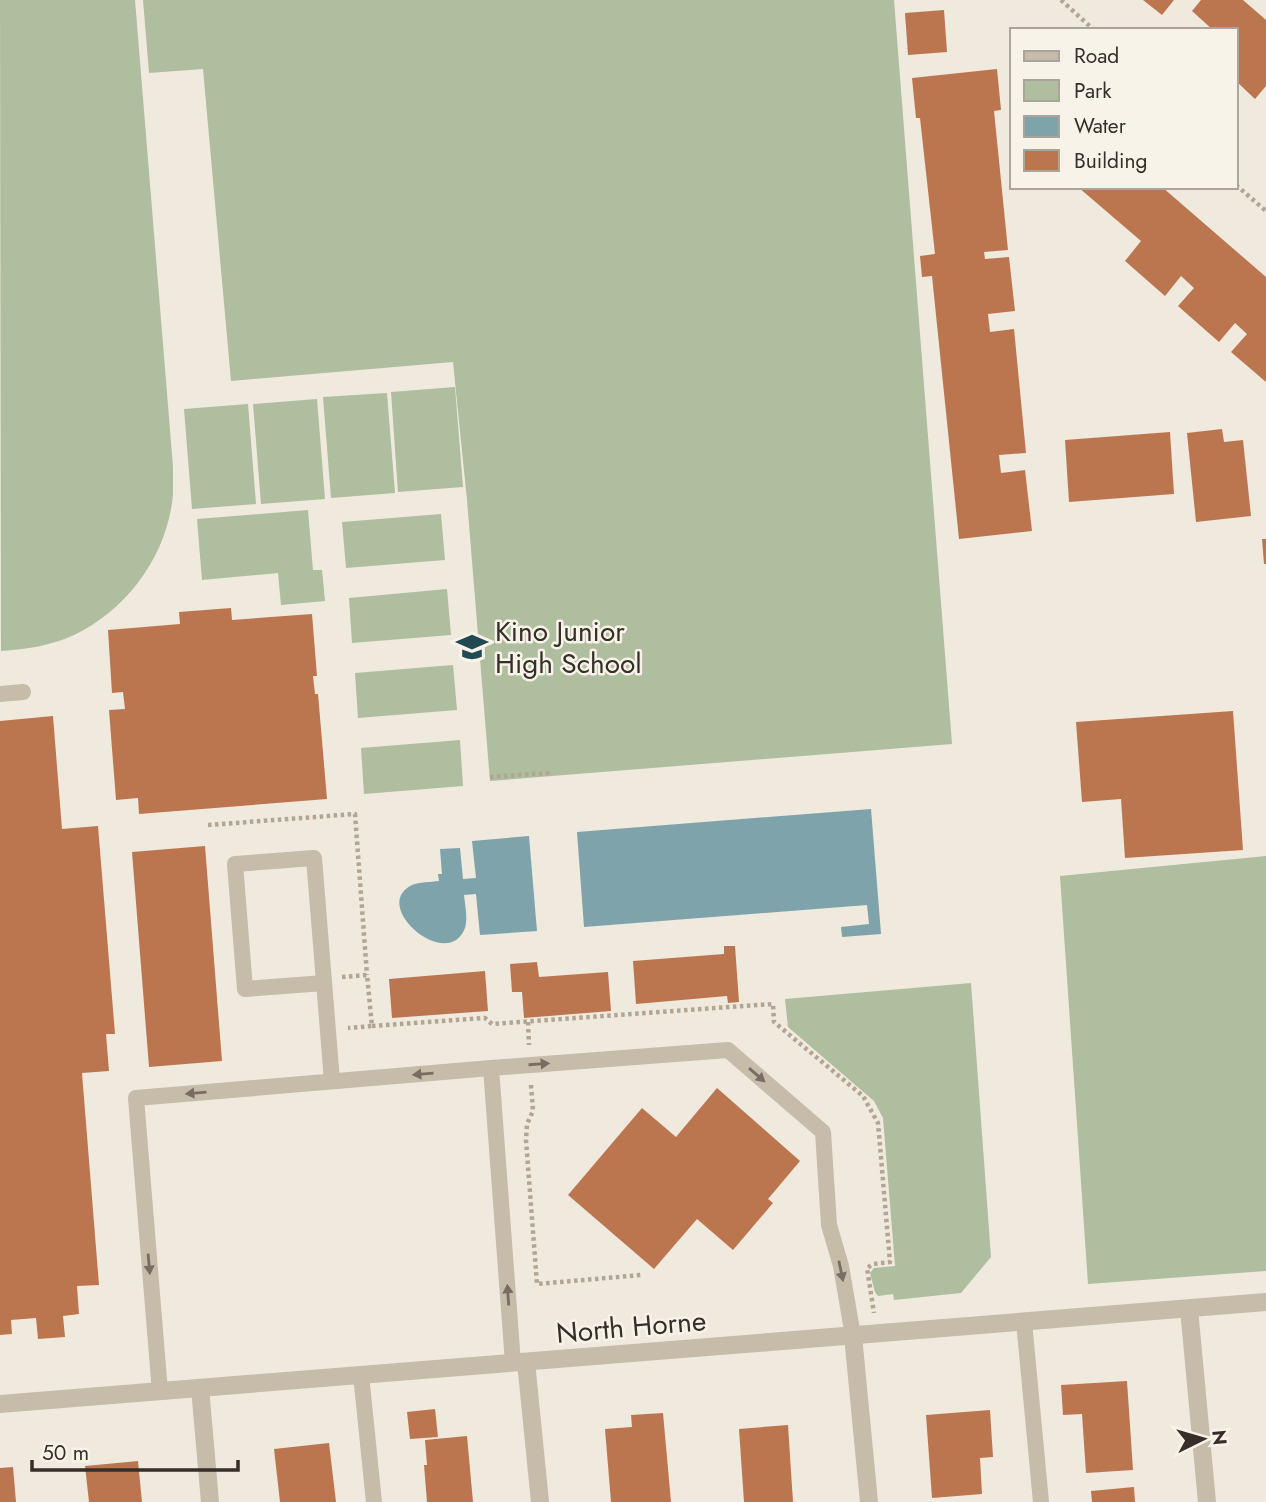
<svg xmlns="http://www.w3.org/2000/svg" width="1266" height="1502" font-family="Jost,sans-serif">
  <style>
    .green { fill: #afbe9e }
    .water { fill: #7ea3ab }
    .building { fill: #bc764f }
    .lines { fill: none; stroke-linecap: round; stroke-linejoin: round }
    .path { stroke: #b3a594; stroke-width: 4.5; stroke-dasharray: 3.5 3.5; stroke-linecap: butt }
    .service { stroke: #c7bba9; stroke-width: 16 }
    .minor { stroke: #c7bba9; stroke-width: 18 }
    .tertiary { stroke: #c7bba9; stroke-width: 18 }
    .oneway { fill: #776d63 }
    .labels { text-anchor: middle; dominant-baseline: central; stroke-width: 5; stroke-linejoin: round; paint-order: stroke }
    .poi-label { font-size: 28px; fill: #352e29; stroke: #f8f3e9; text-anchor: start }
    .street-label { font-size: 28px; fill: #352e29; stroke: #f8f3e9 }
  </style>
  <rect width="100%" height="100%" fill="#f0e9dd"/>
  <g class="green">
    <path d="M0 0H135L173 467C173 476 173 485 173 494 168 554 128 609 74 635 51 646 26 649 1 651Z"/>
    <path d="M143 0H894L952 744 490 781 467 500 453 362 231 381 203 69 149 73Z"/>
    <path d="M455 387 463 487 398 492 391 392Z"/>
    <path d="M387 393 395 493 331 498 323 397Z"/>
    <path d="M317 399 325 499 261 504 253 404Z"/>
    <path d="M248 404 256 504 192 509 184 409Z"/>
    <path d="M308 510 313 570H322L325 601 281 605 278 573 202 580 197 519Z"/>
    <path d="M441 514 445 560 346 568 342 522Z"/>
    <path d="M447 589 451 635 352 643 349 598Z"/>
    <path d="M453 665 457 710 358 718 355 673Z"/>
    <path d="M460 740 463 786 364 794 361 748Z"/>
    <path d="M1266 856V1271L1088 1284 1060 876Z"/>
    <path d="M971 983 991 1257 961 1293 894 1300 893 1294 878 1296 875 1292 870 1273 874 1268 895 1266 883 1118 874 1101 788 1027 785 999Z"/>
  </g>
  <g class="water">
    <path d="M871 809 881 934 842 937 841 927 869 924 867 905 584 927 577 832Z"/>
    <path d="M529 836 537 931 480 935 476 894 464 895C465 905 468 918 465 928 448 973 369 906 412 885 420 882 430 882 439 881L438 874H442L440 849 460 848 463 879 476 878 472 841Z"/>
  </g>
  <g class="building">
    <path d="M1143 0H1174L1162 15Z"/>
    <path d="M1201 0H1243L1266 20V86L1255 99 1236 81V30H1213L1192 11Z"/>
    <path d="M944 10 947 52 908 55 905 13Z"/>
    <path d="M997 69 1001 110 994 111 1008 250 984 252 985 259 1009 257 1015 311 988 314 990 332 1014 329 1026 453 999 455 1001 473 1025 470 1032 531 959 539 932 276 922 277 920 256 935 254 920 118H916L912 78Z"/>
    <path d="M1078 187H1162L1266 277V382L1231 352 1247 334 1235 323 1219 342 1178 306 1194 288 1181 276 1165 296 1125 261 1141 241Z"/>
    <path d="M1222 429 1224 442 1243 440 1251 516 1196 522 1187 433Z"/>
    <path d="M1170 432 1174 494 1069 502 1065 440Z"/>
    <path d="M1262 539H1266V564H1264Z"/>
    <path d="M231 608 232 620 312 614 317 676H313L315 694H318L327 799 139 814 138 798 116 800 109 710 125 709 123 692 112 693 108 630 180 624 179 612Z"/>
    <path d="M1233 711 1243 850 1125 858 1121 799 1082 802 1076 722Z"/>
    <path d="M53 716 62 829 98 826 115 1034H106L109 1071 82 1073 99 1285 77 1286 79 1314 63 1316 65 1337 38 1339 36 1318 11 1320 12 1334 0 1335V721Z"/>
    <path d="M205 846 222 1061 149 1067 132 852Z"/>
    <path d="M724 946H735L739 1002 728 1003 727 996 636 1004 633 961 724 954Z"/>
    <path d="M537 962 539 977 608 972 611 1011 524 1018 522 992H512L510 964Z"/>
    <path d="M485 971 488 1011 392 1018 389 979Z"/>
    <path d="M717 1088 800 1161 768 1199 773 1203 733 1250 697 1219 654 1269 568 1195 642 1108 676 1137Z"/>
    <path d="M1127 1381 1133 1470 1086 1473 1082 1414 1063 1415 1061 1385Z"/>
    <path d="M435 1409 438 1437 410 1439 407 1412Z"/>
    <path d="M990 1410 993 1457 980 1458 982 1494 932 1498 926 1415Z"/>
    <path d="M663 1413 671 1502H611L605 1429 632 1427 631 1415Z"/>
    <path d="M788 1425 793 1502H744L739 1429Z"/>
    <path d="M467 1436 473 1502H427L424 1465H427L425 1440Z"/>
    <path d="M329 1443 336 1502H280L274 1449Z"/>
    <path d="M138 1461 142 1502H89L85 1466Z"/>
    <path d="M13 1467 16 1502H0V1468Z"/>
    <path d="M1134 1487 1135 1502H1092L1091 1491Z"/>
  </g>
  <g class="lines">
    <g class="path">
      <path d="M1061 0 1094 30"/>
      <path d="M1236 185 1266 211"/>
      <path d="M490 777 548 773V777"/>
      <path d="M208 825 355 814 367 975"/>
      <path d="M342 977 367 975 372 1026 348 1028"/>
      <path d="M528 1022 529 1045"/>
      <path d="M372 1026 485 1018 492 1024 773 1004 774 1022 863 1096 878 1123 890 1262 873 1264 867 1268 874 1313"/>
      <path d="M531 1085 533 1111 527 1124 526 1140 537 1284 641 1275"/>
    </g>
    <g class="service">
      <path d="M0 694 23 692"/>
      <path d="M324 983 245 989 235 864 314 858 332 1081"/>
      <path d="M1024 1322 1041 1502"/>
      <path d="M513 1363 491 1068 728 1050 823 1132 829 1225 841 1266 853 1336"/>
      <path d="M361 1375 374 1502"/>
      <path d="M160 1392 136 1098 491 1068"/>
    </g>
    <g class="minor">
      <path d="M1189 1309 1207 1502"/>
      <path d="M853 1336 869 1502"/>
      <path d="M526 1362 540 1502"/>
      <path d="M200 1388 210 1502"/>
    </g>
    <path class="tertiary" d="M0 1404 1266 1302"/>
  </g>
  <defs><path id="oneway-solid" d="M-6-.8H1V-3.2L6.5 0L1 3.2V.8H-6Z" transform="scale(1.75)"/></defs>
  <g class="oneway">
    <use href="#oneway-solid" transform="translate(539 1064) rotate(-4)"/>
    <use href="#oneway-solid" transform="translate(423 1074) rotate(175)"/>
    <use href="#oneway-solid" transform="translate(757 1075) rotate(41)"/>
    <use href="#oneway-solid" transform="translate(196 1093) rotate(175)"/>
    <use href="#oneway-solid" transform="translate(149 1264) rotate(85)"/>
    <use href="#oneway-solid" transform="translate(841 1271) rotate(78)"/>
    <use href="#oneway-solid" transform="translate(508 1295) rotate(-94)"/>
  </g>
  <defs>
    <symbol id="school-bare" viewBox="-9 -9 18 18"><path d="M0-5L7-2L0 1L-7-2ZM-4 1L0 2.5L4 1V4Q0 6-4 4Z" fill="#224a53" stroke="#f8f3e9" stroke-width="2.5" paint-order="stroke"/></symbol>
  </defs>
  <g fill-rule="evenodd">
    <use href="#school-bare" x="450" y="625" width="44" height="44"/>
  </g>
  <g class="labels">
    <g class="poi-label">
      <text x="495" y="631">Kino Junior<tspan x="495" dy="32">High School</tspan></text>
    </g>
    <g class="street-label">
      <text transform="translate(631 1327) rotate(-5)">North Horne</text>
    </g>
  </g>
  <rect x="1010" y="28" width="228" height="161" fill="#f8f3e9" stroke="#aaa49c" stroke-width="2"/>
  <rect x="1024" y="51" width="35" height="10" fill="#c7bba9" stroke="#aaa49c" stroke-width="2"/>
  <text x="1074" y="63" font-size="21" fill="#352e29">Road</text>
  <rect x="1024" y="80" width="35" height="21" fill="#afbe9e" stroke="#aaa49c" stroke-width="2"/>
  <text x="1074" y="98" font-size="21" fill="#352e29">Park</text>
  <rect x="1024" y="116" width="35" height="21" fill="#7ea3ab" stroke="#aaa49c" stroke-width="2"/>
  <text x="1074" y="133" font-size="21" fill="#352e29">Water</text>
  <rect x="1024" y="150" width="35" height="21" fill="#bc764f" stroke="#aaa49c" stroke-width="2"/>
  <text x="1074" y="168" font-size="21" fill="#352e29">Building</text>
  <g transform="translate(1203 1439) rotate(85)" stroke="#f8f3e9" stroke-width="5" paint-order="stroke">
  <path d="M0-5L12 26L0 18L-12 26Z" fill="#352e29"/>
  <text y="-10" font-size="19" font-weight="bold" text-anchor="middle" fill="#352e29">N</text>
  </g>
  <path d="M32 1460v10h206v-10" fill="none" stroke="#352e29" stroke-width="3.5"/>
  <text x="42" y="1460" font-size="21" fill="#352e29" stroke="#f8f3e9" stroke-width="5" paint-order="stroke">50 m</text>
</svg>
